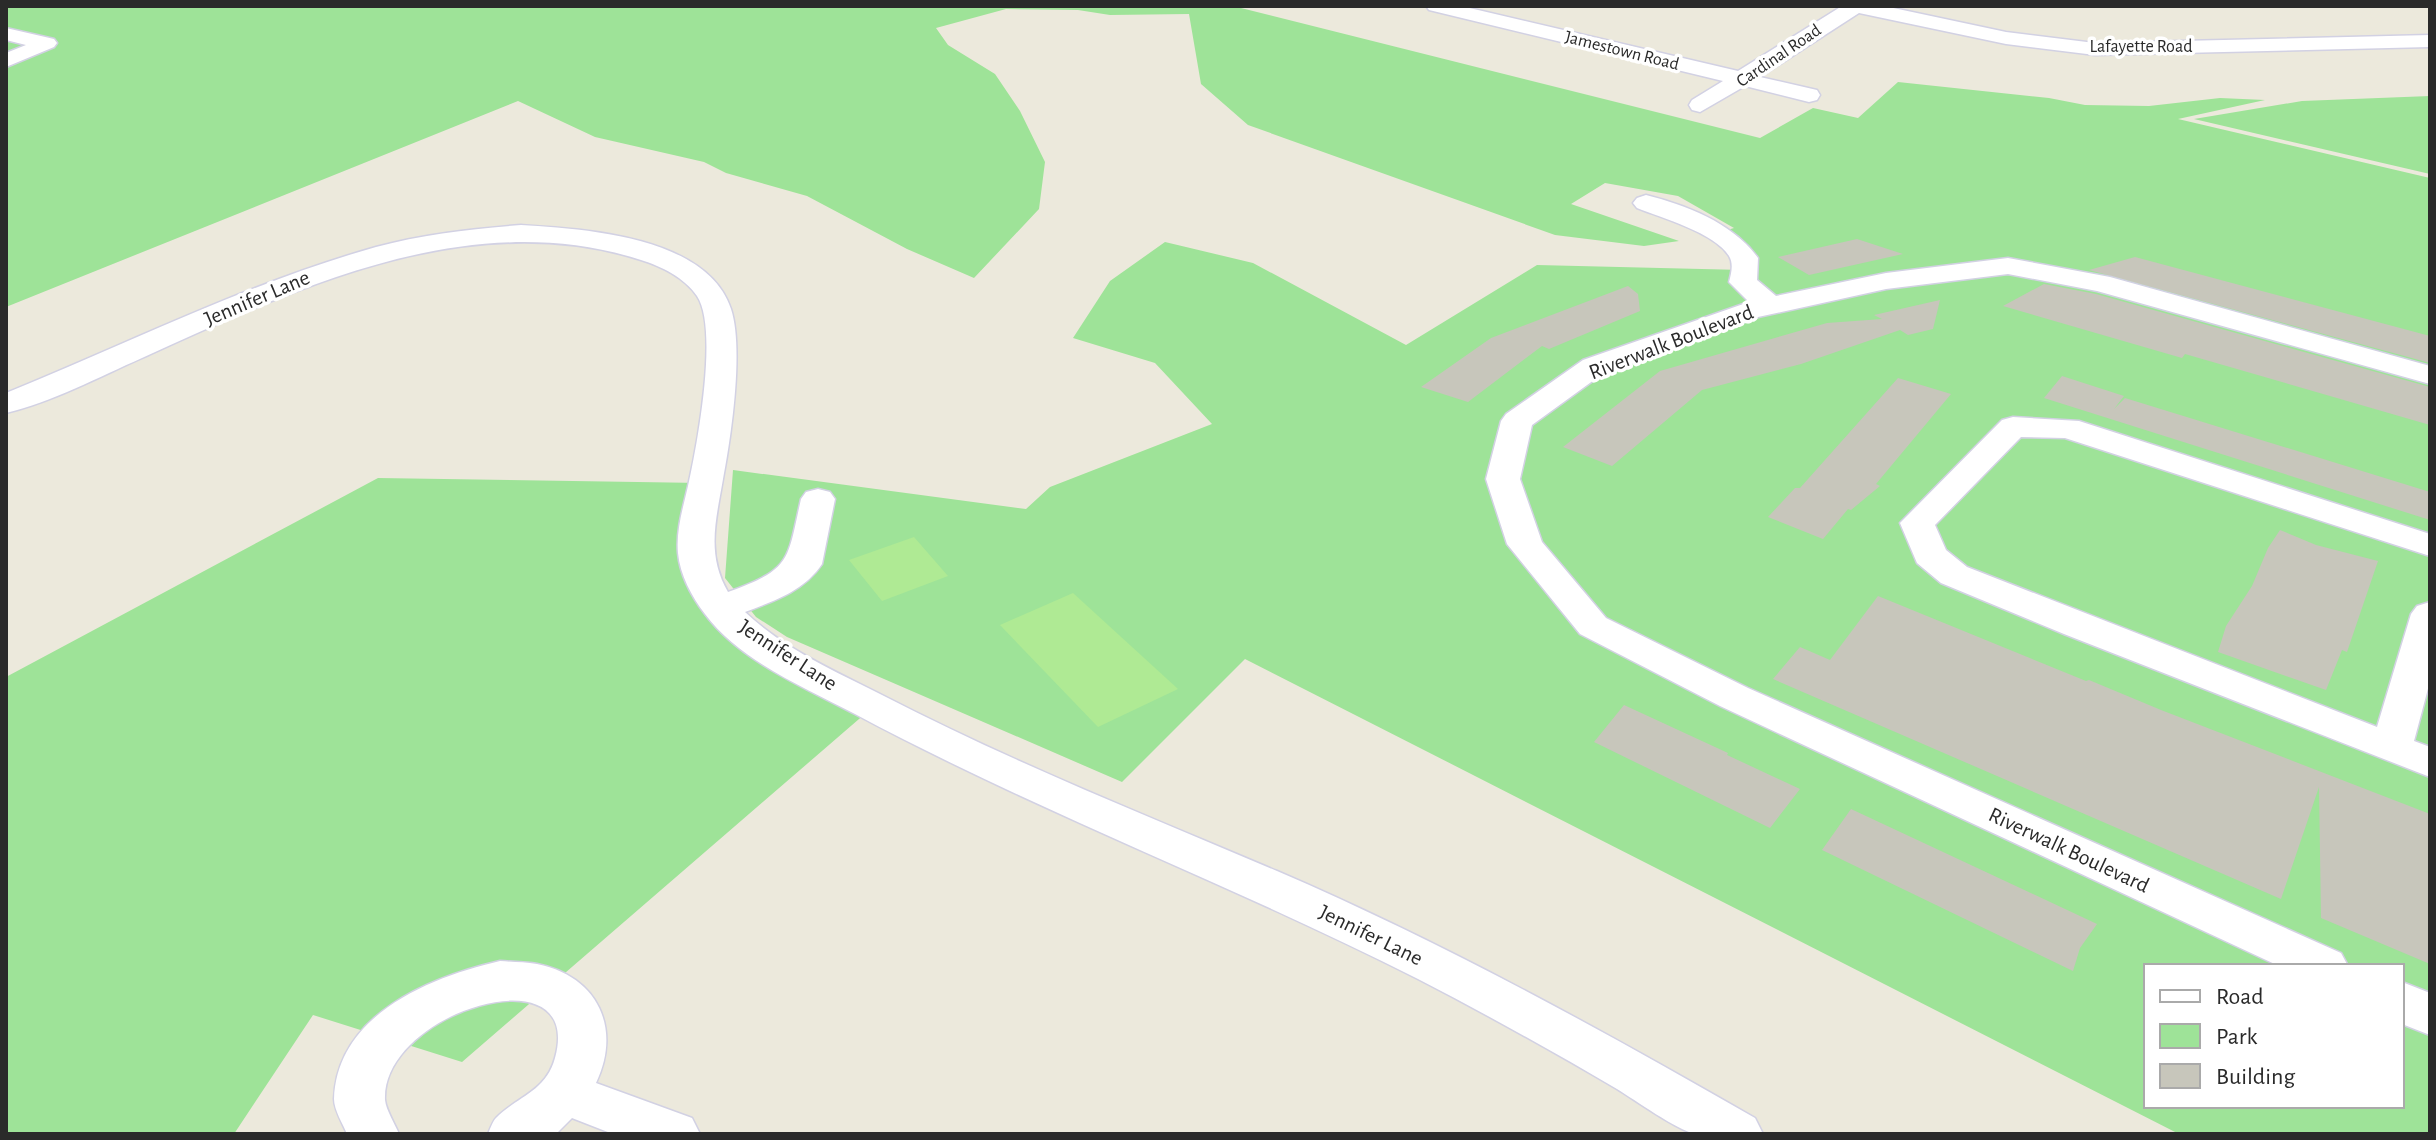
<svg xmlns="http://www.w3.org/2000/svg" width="2436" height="1140" font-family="'Alegreya Sans',sans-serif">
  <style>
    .green { fill: #9ee398; fill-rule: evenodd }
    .pitch { fill: #afea94 }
    .building { fill: #c7c6bb }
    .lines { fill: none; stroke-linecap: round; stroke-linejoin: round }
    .minor-casing { stroke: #d2d1e3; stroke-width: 3 }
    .minor { fill: #fff; fill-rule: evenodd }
    .labels { text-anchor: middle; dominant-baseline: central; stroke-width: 7; stroke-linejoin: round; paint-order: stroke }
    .far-street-label { font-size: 18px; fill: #2a2a2a; stroke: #fff }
    .street-label { font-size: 22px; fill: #2a2a2a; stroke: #fff }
  </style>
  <rect width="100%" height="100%" fill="#ece9dc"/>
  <g class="green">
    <path d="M6 6H1233L1760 138 1813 108 1858 118 1898 82 2049 98 2085 105 2149 106 2220 98 2265 100 2178 119 2430 178V1134H2179L1245 659 1122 782 787 637 756 617 725 578 733 470 1026 509 1050 487 1212 424 1155 363 1073 338 1110 281 1165 242 1253 263 1406 345 1537 265 1743 270 1724 231 1734 228 1678 196 1605 183 1571 204 1679 241 1644 246 1555 235 1248 125 1201 84 1189 14 1110 15 1078 10 1006 9 936 28 948 45 995 74 1020 111 1045 162 1039 209 974 278 907 249 807 196 726 173 704 162 595 137 518 101 6 307ZM2146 966H2402V1106H2146Z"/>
    <path d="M2430 96V174L2194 119 2302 101Z"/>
    <path d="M378 478 702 483 715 618 881 700 462 1062 313 1015 234 1134H6V677Z"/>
  </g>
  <g class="pitch">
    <path d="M914 537 948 576 882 601 849 560Z"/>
    <path d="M1073 593 1178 689 1098 727 1000 625Z"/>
  </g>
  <g class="building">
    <path d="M1857 239 1903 254 1809 275 1778 257Z"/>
    <path d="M2135 257 2430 336V363L2089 270Z"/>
    <path d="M2044 284 2096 294 2430 387V425L2185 354 2182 358 2003 306Z"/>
    <path d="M1628 286 1638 294 1640 311 1549 349 1542 346 1468 402 1421 387 1491 338Z"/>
    <path d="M1940 300 1933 329 1908 335 1900 330 1801 364 1702 390 1612 466 1563 447 1660 371 1827 323 1882 319 1874 315Z"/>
    <path d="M2062 376 2124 396 2114 409 2125 398 2430 492V520L2044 398Z"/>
    <path d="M1898 378 1951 394 1876 484 1880 486 1851 510 1848 509 1823 539 1768 517 1795 488H1800Z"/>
    <path d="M2280 530 2316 545 2378 561 2347 652 2342 650 2326 690 2218 652 2226 626 2252 586 2268 548Z"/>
    <path d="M1878 596 2086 681 2089 680 2161 710 2430 814V964L2321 918 2319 787 2281 899 1773 679 1800 647 1830 660Z"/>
    <path d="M1624 705 1728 753 1727 755 1800 789 1770 828 1594 742Z"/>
    <path d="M1851 809 2097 924 2080 948 2073 971 1822 850Z"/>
  </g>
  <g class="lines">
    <defs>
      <g id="minor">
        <path d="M1426 6H1461L1738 71 1842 6H1884L2006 32 2095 43 2430 35V47L2095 55 2006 44 1859 13 1760 77 1817 90 1820 95 1817 100 1809 102 1745 86 1700 112 1692 110 1689 105 1692 100 1723 81 1429 10Z"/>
        <path d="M6 28 54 39 57 43 54 47 6 67V53L26 45 6 40Z"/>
        <path d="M1646 195C1686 205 1733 223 1758 258L1757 280 1776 296 1886 273 2008 258 2110 277 2430 366V384L2097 291 2008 274 1886 289 1758 317 1605 372 1532 425 1520 479 1542 542 1606 618 1748 688 2341 953 2348 966H2279L1720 706 1580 634 1507 544 1486 479 1501 421 1506 414 1583 360 1749 302 1729 282C1731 274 1734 264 1729 256 1715 233 1662 218 1637 208L1633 203 1637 198Z"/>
        <path d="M521 225C584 229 707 236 731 309 744 349 731 437 723 479 716 520 706 554 728 592 792 569 787 561 801 499L806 492 818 489 830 492 835 499 822 564C804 591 774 601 745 612 784 649 837 672 884 696 1012 762 1145 815 1277 871 1442 942 1600 1029 1755 1118L1763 1134C1742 1134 1716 1138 1695 1134 1677 1130 1635 1100 1617 1089 1552 1051 1486 1014 1418 979 1233 885 1038 812 855 714 804 687 740 661 705 614 692 597 680 575 678 553 676 530 683 508 688 486 697 446 719 329 697 296 685 278 661 266 641 260 470 205 296 288 142 358 99 377 52 402 6 413V393C129 343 248 283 376 247 423 234 472 229 521 225Z"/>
        <path d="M2013 417 2079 421 2430 534V556L2065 438 2021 437 1935 525 1946 550 1967 567 2377 727 2411 614 2417 606 2430 602V681L2414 741 2430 747V777L2064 634 1941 583 1917 563 1900 523 2002 420Z"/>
        <path d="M500 961C512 962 525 962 537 964 598 976 622 1029 596 1083L692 1118 700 1134H613L572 1118 556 1134H488C490 1129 493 1121 496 1118 516 1097 546 1092 555 1058 585 950 381 1012 385 1100 386 1110 395 1124 399 1134H347C343 1124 334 1110 334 1099 337 1014 431 977 500 961Z"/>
        <path d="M2402 982 2430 993V1035L2402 1024Z"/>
      </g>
    </defs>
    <use href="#minor" class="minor-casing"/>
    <use href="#minor" class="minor"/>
  </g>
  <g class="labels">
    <g class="far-street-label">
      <text x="2141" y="47">Lafayette Road</text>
      <text transform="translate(1622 51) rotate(14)">Jamestown Road</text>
      <text transform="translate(1779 56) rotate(-34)">Cardinal Road</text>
    </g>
    <g class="street-label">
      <text transform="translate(257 298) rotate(-23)">Jennifer Lane</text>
      <text transform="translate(1671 342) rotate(-21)">Riverwalk Boulevard</text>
      <text transform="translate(788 655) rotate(33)">Jennifer Lane</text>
      <text transform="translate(2069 850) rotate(25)">Riverwalk Boulevard</text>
      <text transform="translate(1371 935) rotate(26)">Jennifer Lane</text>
    </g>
  </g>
  <rect width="2436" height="1140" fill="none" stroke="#2a2a2a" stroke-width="16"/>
  <rect x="2144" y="964" width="260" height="144" fill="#ffffff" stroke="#aaaaaa" stroke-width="2"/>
  <rect x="2160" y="990" width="40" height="12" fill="#ffffff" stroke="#aaaaaa" stroke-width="2"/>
  <text x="2216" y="1004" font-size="24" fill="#2a2a2a">Road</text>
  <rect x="2160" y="1024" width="40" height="24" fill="#9ee398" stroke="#aaaaaa" stroke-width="2"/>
  <text x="2216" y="1044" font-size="24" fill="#2a2a2a">Park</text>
  <rect x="2160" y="1064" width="40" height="24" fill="#c7c6bb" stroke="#aaaaaa" stroke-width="2"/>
  <text x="2216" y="1084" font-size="24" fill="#2a2a2a">Building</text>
</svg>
